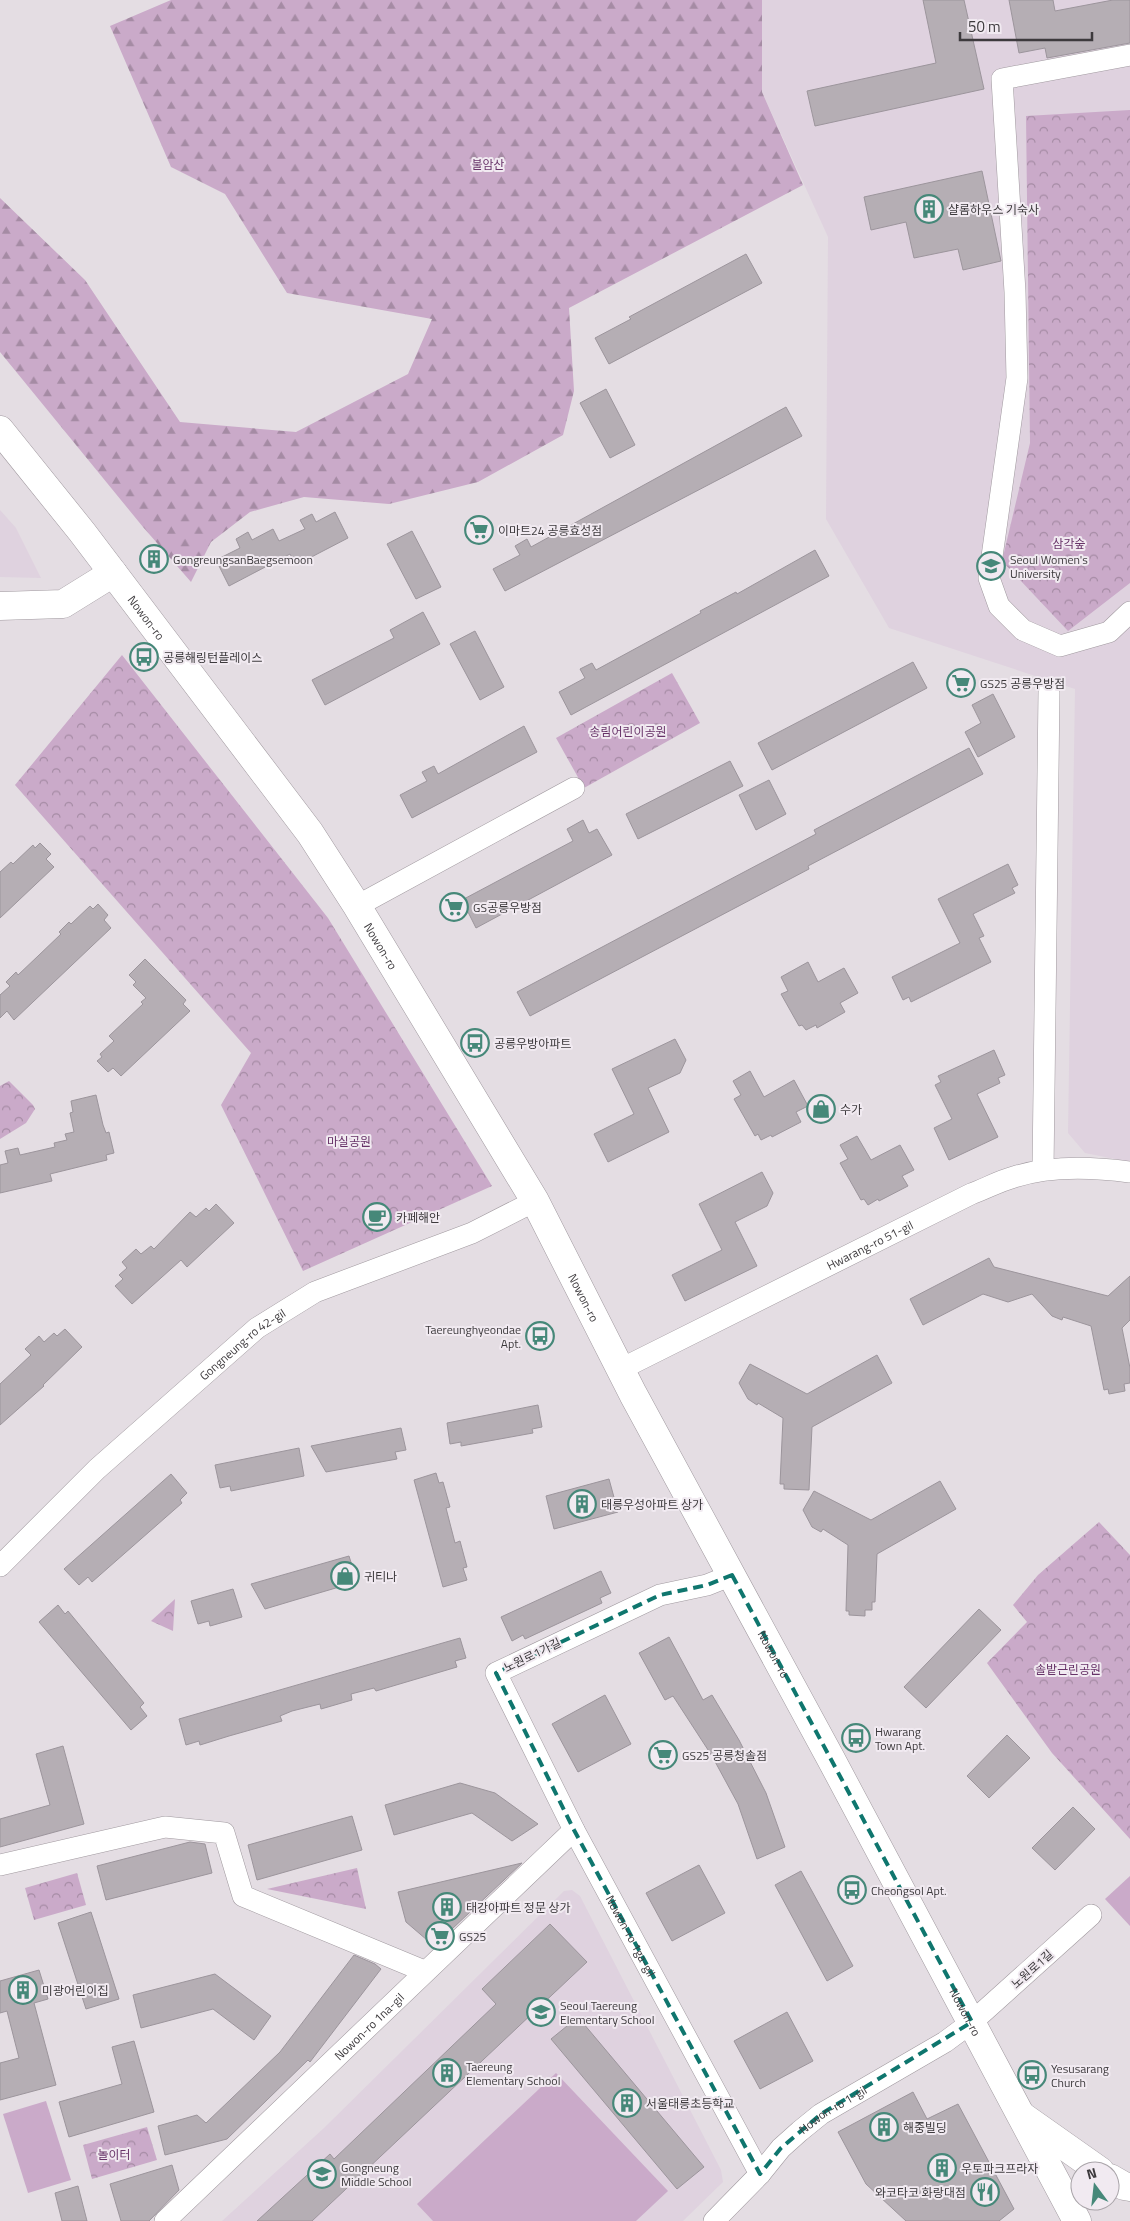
<svg xmlns="http://www.w3.org/2000/svg" width="1130" height="2221" font-family="'Titillium Web','Noto Sans KR',sans-serif">
  <style>
    .built { fill: #dfd2df }
    .green { fill: #caaac9 }
    .forest { fill: url(#forest-firs) }
    .park { fill: url(#park-crowns) }
    .building { fill: #b5aeb4; stroke: #9c959c }
    .lines { fill: none; stroke-linecap: round; stroke-linejoin: round }
    .street-casing { stroke: #a0999f; stroke-width: 22 }
    .secondary-casing { stroke: #a0999f; stroke-width: 29 }
    .primary-casing { stroke: #a0999f; stroke-width: 29 }
    .street { stroke: #fff; stroke-width: 21 }
    .secondary { stroke: #fff; stroke-width: 28 }
    .primary { stroke: #fff; stroke-width: 28 }
    .marked { fill: none; stroke: #0f766e; stroke-width: 4; stroke-dasharray: 10 6; stroke-linejoin: round }
    .labels { text-anchor: middle; dominant-baseline: central; stroke-width: 4; stroke-linejoin: round; paint-order: stroke }
    .park-label { font-size: 12px; fill: #673368; stroke: #f1eaf1 }
    .poi-label { font-size: 12px; fill: #3d3a3d; stroke: #f1eaf1; text-anchor: start }
    .street-label { font-size: 12px; fill: #3d3a3d; stroke: #f1eaf1 }
  </style>
  <defs>
    <pattern id="forest-firs" width="22" height="20" patternUnits="userSpaceOnUse" patternTransform="scale(1.25)"><rect width="22" height="20" fill="#caaac9"/><path d="M5 1l3.5 6h-7zM16 11l3.5 6h-7z" fill="#a58ba4"/></pattern>
    <pattern id="park-crowns" width="20" height="18" patternUnits="userSpaceOnUse" patternTransform="scale(1.25)"><rect width="20" height="18" fill="#caaac9"/><path d="M2 6a3 3 0 1 1 6 0M12 15a3 3 0 1 1 6 0" fill="none" stroke="#a58ba4"/></pattern>
  </defs>
  <rect width="100%" height="100%" fill="#e4dde3"/>
  <g class="built">
    <path d="M762 0H1130V1162L1085 1153 1068 1133 1075 689 889 628 826 519 828 237 762 92Z"/>
    <path d="M0 510 16 528 41 578 0 577Z"/>
    <path d="M572 1890 580 1896 721 2170 723 2182 683 2221H222L324 2128 564 1891Z"/>
  </g>
  <g class="green">
    <path d="M1130 1876V1926L1105 1899Z"/>
    <path d="M556 2073 668 2191 636 2221H433L417 2204Z"/>
    <path d="M46 2101 71 2180 28 2193 3 2114Z"/>
  </g>
  <path class="forest" d="M171 0H762V92L803 185 569 308 574 391 563 435 478 482 389 504 304 497 250 512 211 542 191 582 143 527 0 352V198L85 280 180 422 296 432 408 374 432 319 287 293 225 194 171 167 110 26Z"/>
  <g class="park">
    <path d="M1130 110V583L1068 631 1002 561 1030 443 1026 116Z"/>
    <path d="M122 655 328 918 492 1186 303 1271 221 1105 251 1053 15 785Z"/>
    <path d="M672 673 700 723 584 788 556 738Z"/>
    <path d="M9 1081 33 1105 35 1109 26 1123 0 1139V1086Z"/>
    <path d="M1099 1522 1130 1555V1839L1052 1753 987 1663 1027 1622 1013 1605 1038 1575Z"/>
    <path d="M175 1599 173 1631 151 1621Z"/>
    <path d="M357 1868 366 1909 267 1889Z"/>
    <path d="M77 1873 86 1905 34 1920 25 1888Z"/>
    <path d="M147 2127 157 2160 92 2179 83 2145Z"/>
  </g>
  <g class="building">
    <path d="M923 0H964L984 89 815 126 807 91 936 63Z"/>
    <path d="M1009 0H1053L1055 11 1113 0H1130V43L1047 58 1045 48 1019 53Z"/>
    <path d="M982 171 1001 261 963 270 958 249 914 258 906 222 871 230 864 197Z"/>
    <path d="M746 254 762 283 609 364 595 338 631 319 629 317Z"/>
    <path d="M606 389 635 445 610 458 580 403Z"/>
    <path d="M786 407 802 436 505 591 493 569 520 555 515 546 527 539 531 547Z"/>
    <path d="M335 512 348 538 296 565 290 554 229 586 216 560 240 548 236 539 248 532 252 540 273 529 279 541 305 529 300 520 312 514 316 522Z"/>
    <path d="M412 531 441 587 416 599 387 544Z"/>
    <path d="M815 550 829 576 571 715 559 692 585 678 580 669 592 663 596 670 701 613 700 611 736 592 737 594Z"/>
    <path d="M423 612 440 644 325 705 312 680 394 638 390 630Z"/>
    <path d="M475 631 504 687 480 700 450 644Z"/>
    <path d="M913 662 927 688 772 770 758 743Z"/>
    <path d="M993 694 1015 737 978 757 965 732 981 723 972 705Z"/>
    <path d="M524 726 537 752 412 818 400 795 427 781 422 772 434 766 438 774Z"/>
    <path d="M969 748 983 774 808 866 809 869 530 1016 517 992 816 834 814 830Z"/>
    <path d="M730 761 743 786 638 839 626 814Z"/>
    <path d="M769 780 786 814 756 830 739 795Z"/>
    <path d="M583 820 589 833 597 829 612 855 476 928 462 900 573 841 567 829Z"/>
    <path d="M40 843 51 854 46 859 54 867 0 918V872L11 862 13 864 33 845 35 848Z"/>
    <path d="M1008 864 1018 885 1012 888 1015 893 973 914 984 936 979 938 991 962 911 1002 909 997 903 1000 892 977 960 943 938 899Z"/>
    <path d="M98 904 108 915 104 920 111 928 14 1020 7 1011 0 1018V995L10 986 6 982 16 972 18 975 38 956 61 934 59 932 69 922 71 924 90 906 93 909Z"/>
    <path d="M145 959 186 1000 183 1004 190 1011 121 1076 113 1068 108 1072 97 1061 102 1057 100 1054 114 1041 109 1036 143 1004 141 1002 146 998 133 985 136 982 129 975Z"/>
    <path d="M808 962 818 982 844 968 858 993 840 1003 845 1012 817 1028 816 1025 806 1030 802 1025 799 1026 781 994 788 991 781 977Z"/>
    <path d="M675 1039 686 1060 680 1073 648 1088 669 1132 608 1162 594 1134 634 1114 612 1069Z"/>
    <path d="M994 1050 1005 1075 998 1078 1000 1083 977 1094 998 1137 949 1160 934 1128 952 1119 935 1085 941 1082 938 1076Z"/>
    <path d="M750 1071 764 1097 794 1080 808 1106 796 1112 801 1122 772 1137 771 1135 761 1140 758 1134 755 1136 734 1099 741 1095 733 1081Z"/>
    <path d="M96 1095 103 1125 106 1133 109 1132 114 1153 106 1155 107 1160 50 1174 52 1181 0 1193V1165L8 1163 5 1151 18 1148 20 1155 55 1147 54 1143 67 1140 65 1134 74 1132 70 1113 73 1112 71 1101Z"/>
    <path d="M857 1136 871 1160 900 1145 914 1170 902 1176 908 1186 879 1201 878 1199 868 1205 864 1199 861 1200 840 1163 848 1159 840 1145Z"/>
    <path d="M762 1172 773 1193 767 1206 735 1222 757 1266 685 1301 672 1275 722 1250 699 1204Z"/>
    <path d="M216 1204 234 1223 187 1267 181 1260 132 1304 115 1286 123 1279 119 1275 127 1268 122 1262 136 1249 141 1254 151 1246 154 1249 190 1212 196 1217 206 1208 209 1211Z"/>
    <path d="M989 1258 994 1267 1108 1296 1130 1276V1320L1122 1328 1130 1368V1383L1124 1384 1125 1391 1109 1394 1108 1389 1104 1390 1091 1326 1063 1317 1062 1320 1052 1316 1032 1294 1008 1302 983 1294 923 1325 910 1299Z"/>
    <path d="M65 1329 82 1347 43 1385 44 1386 0 1425V1384L31 1355 25 1349 39 1336 44 1342 54 1333 57 1336Z"/>
    <path d="M877 1355 892 1383 812 1427 809 1490 784 1489V1484H780L783 1418 758 1403 757 1405 748 1399 739 1383 750 1364 807 1394Z"/>
    <path d="M538 1405 542 1427 532 1429 533 1433 461 1446V1442L450 1444 447 1423Z"/>
    <path d="M401 1428 406 1450 395 1452 397 1459 326 1472 311 1446Z"/>
    <path d="M299 1448 304 1476 231 1491 230 1486 220 1488 215 1465Z"/>
    <path d="M436 1473 439 1483 443 1482 450 1507 446 1508 455 1543 460 1541 467 1567 463 1568 467 1580 443 1587 414 1480Z"/>
    <path d="M171 1474 187 1493 180 1500 182 1503 92 1582 88 1577 79 1585 64 1569Z"/>
    <path d="M609 1479 618 1512 554 1529 546 1496Z"/>
    <path d="M940 1481 956 1509 877 1554 875 1602H872V1610H865V1616L849 1615V1611H846L848 1545 823 1529 821 1532 812 1527 803 1510 814 1491 871 1520Z"/>
    <path d="M349 1556 355 1575 344 1578 346 1585 295 1600 265 1609 251 1584Z"/>
    <path d="M601 1571 611 1593 600 1598 602 1603 525 1639 523 1635 512 1641 501 1617Z"/>
    <path d="M233 1589 242 1617 210 1626 209 1621 198 1624 191 1601Z"/>
    <path d="M58 1605 65 1614 68 1611 144 1703 140 1707 147 1716 131 1730 39 1622Z"/>
    <path d="M979 1609 1001 1630 926 1708 904 1687Z"/>
    <path d="M669 1637 703 1700 712 1695 739 1740 766 1793 785 1847 757 1859 738 1804 712 1756 673 1696 665 1700 639 1653Z"/>
    <path d="M460 1638 466 1658 455 1661 457 1667 376 1691 374 1688 351 1694 352 1700 321 1709 320 1704 292 1711 280 1716 282 1721 229 1736 200 1745 199 1741 186 1745 179 1719Z"/>
    <path d="M605 1695 631 1744 578 1772 552 1724Z"/>
    <path d="M1007 1735 1030 1758 989 1798 967 1776Z"/>
    <path d="M63 1746 84 1824 0 1847V1819L50 1805 36 1754Z"/>
    <path d="M460 1783 495 1793 538 1824 512 1841 472 1813 394 1835 385 1805Z"/>
    <path d="M1073 1807 1095 1829 1055 1870 1032 1848Z"/>
    <path d="M352 1816 362 1850 257 1880 248 1845Z"/>
    <path d="M190 1842 205 1844 212 1873 106 1900 97 1866Z"/>
    <path d="M522 1863 434 1946 406 1922 398 1892Z"/>
    <path d="M699 1865 725 1913 672 1941 646 1893Z"/>
    <path d="M801 1871 853 1966 827 1981 775 1885Z"/>
    <path d="M91 1912 119 1999 86 2009 58 1923Z"/>
    <path d="M550 1924 587 1962 312 2221H257L330 2154 334 2159 496 2004 482 1989Z"/>
    <path d="M354 1955 375 1964 381 1969 310 2062 308 2060 227 2139 165 2155 158 2126 197 2115 206 2123 280 2052Z"/>
    <path d="M39 1970 48 1999 34 2003 56 2085 0 2100V2063L19 2058 7 2011 0 2013V1981Z"/>
    <path d="M215 1974 271 2016 254 2040 213 2009 141 2028 133 1995Z"/>
    <path d="M787 2012 813 2061 760 2089 734 2041Z"/>
    <path d="M578 2017 704 2167 677 2189 551 2039Z"/>
    <path d="M134 2041 154 2112 69 2137 59 2102 122 2084 112 2047Z"/>
    <path d="M913 2092 927 2119 958 2104 1014 2209 999 2221H906L866 2184 838 2132Z"/>
    <path d="M172 2165 179 2190 149 2221H121L110 2184Z"/>
    <path d="M78 2186 87 2221H62L55 2193Z"/>
  </g>
  <g class="lines">
    <defs>
      <g id="street">
        <path d="M1130 55 1002 79 1015 292 1017 378 989 578 999 606 1023 630 1060 646 1109 632 1130 612"/>
        <path d="M357 906 574 788"/>
        <path d="M1043 1170 1049 692"/>
        <path id="s1" d="M621 1369 971 1194C985 1189 999 1181 1014 1177 1051 1165 1093 1167 1130 1172"/>
        <path id="s2" d="M0 1566 97 1469 257 1328 315 1292 472 1233 535 1201"/>
        <path id="s3" d="M732 1575 707 1585 660 1595 496 1673 574 1830 760 2174"/>
        <path d="M0 1865 165 1827 224 1833 243 1896 424 1971"/>
        <path id="s4" d="M165 2221 574 1830"/>
        <path id="s5" d="M714 2221 760 2174 781 2148 800 2131 821 2114 945 2042 972 2022 1091 1915"/>
      </g>
      <g id="secondary">
        <path id="s6" d="M0 430 82 532 310 833 357 906 535 1201 633 1394 831 1759 1077 2221"/>
        <path d="M0 606 63 604 113 573"/>
      </g>
      <g id="primary">
        <path d="M1022 2116 1100 2171"/>
        <path d="M1110 2178 1124 2186 1130 2187"/>
      </g>
    </defs>
    <use href="#street" class="street-casing"/>
    <use href="#secondary" class="secondary-casing"/>
    <use href="#primary" class="primary-casing"/>
    <use href="#street" class="street"/>
    <use href="#secondary" class="secondary"/>
    <use href="#primary" class="primary"/>
  </g>
  <path class="marked" d="M732 1575 972 2022 821 2114 781 2148 760 2174 574 1830 496 1673 660 1595 707 1585Z"/>
  <defs>
    <symbol id="building-ring" viewBox="-11 -11 22 22"><circle r="9.5" fill="#f1eaf1" stroke="#468879" stroke-width="1.5"/><path d="M-4-6H4V6H1V3H-1V6H-4ZM-2.5-4.3h1.7v1.8h-1.7ZM.8-4.3h1.7v1.8H.8ZM-2.5-1h1.7V.8h-1.7ZM.8-1h1.7V.8H.8Z" fill="#468879"/></symbol>
    <symbol id="supermarket-ring" viewBox="-11 -11 22 22"><circle r="9.5" fill="#f1eaf1" stroke="#468879" stroke-width="1.5"/><path d="M-6-5.5h2.5l.6 2H6L4.5 2H-2.5L-4.4-4H-6ZM-1.5 3.2a1.3 1.3 0 1 0 .1 0ZM3 3.2a1.3 1.3 0 1 0 .1 0Z" fill="#468879"/></symbol>
    <symbol id="university-ring" viewBox="-11 -11 22 22"><circle r="9.5" fill="#f1eaf1" stroke="#468879" stroke-width="1.5"/><path d="M0-5L7-2L0 1L-7-2ZM-4 1L0 2.5L4 1V4Q0 6-4 4Z" fill="#468879"/></symbol>
    <symbol id="bus-ring" viewBox="-11 -11 22 22"><circle r="9.5" fill="#f1eaf1" stroke="#468879" stroke-width="1.5"/><path d="M-5-6H5V4H4V6H2V4H-2V6H-4V4H-5ZM-3.5-4V0h7V-4ZM-3.5 1.2v1.5H-2V1.2ZM2 1.2v1.5H3.5V1.2Z" fill="#468879"/></symbol>
    <symbol id="shop-ring" viewBox="-11 -11 22 22"><circle r="9.5" fill="#f1eaf1" stroke="#468879" stroke-width="1.5"/><path d="M-5-2.5h2.3a2.7 3.5 0 0 1 5.4 0H5L5.5 6h-11ZM-1.5-2.5h3a1.5 2.3 0 0 0-3 0Z" fill="#468879"/></symbol>
    <symbol id="cafe-ring" viewBox="-11 -11 22 22"><circle r="9.5" fill="#f1eaf1" stroke="#468879" stroke-width="1.5"/><path d="M-5.5-4.5H6V0H3Q3 3.5 0 3.5H-2.5Q-5.5 3.5-5.5 0ZM3-3.2v2h1.7v-2ZM-6 4.5H4V6H-6Z" fill="#468879"/></symbol>
    <symbol id="school-ring" viewBox="-11 -11 22 22"><circle r="9.5" fill="#f1eaf1" stroke="#468879" stroke-width="1.5"/><path d="M0-5L7-2L0 1L-7-2ZM-4 1L0 2.5L4 1V4Q0 6-4 4Z" fill="#468879"/></symbol>
    <symbol id="restaurant-ring" viewBox="-11 -11 22 22"><circle r="9.5" fill="#f1eaf1" stroke="#468879" stroke-width="1.5"/><path d="M-5-6h1v4h1v-4h1v4h1v-4h1v5L-1.5 .5V6h-2V.5L-5-1ZM5-6V6H3V1.5H1.5Q1.5-4 5-6Z" fill="#468879"/></symbol>
  </defs>
  <g fill-rule="evenodd">
    <use href="#building-ring" x="913" y="193" width="32" height="32"/>
    <use href="#supermarket-ring" x="463" y="514" width="32" height="32"/>
    <use href="#building-ring" x="138" y="543" width="32" height="32"/>
    <use href="#university-ring" x="975" y="550" width="32" height="32"/>
    <use href="#bus-ring" x="128" y="641" width="32" height="32"/>
    <use href="#supermarket-ring" x="945" y="667" width="32" height="32"/>
    <use href="#supermarket-ring" x="438" y="891" width="32" height="32"/>
    <use href="#bus-ring" x="459" y="1027" width="32" height="32"/>
    <use href="#shop-ring" x="805" y="1093" width="32" height="32"/>
    <use href="#cafe-ring" x="361" y="1201" width="32" height="32"/>
    <use href="#bus-ring" x="524" y="1320" width="32" height="32"/>
    <use href="#building-ring" x="566" y="1488" width="32" height="32"/>
    <use href="#shop-ring" x="329" y="1560" width="32" height="32"/>
    <use href="#bus-ring" x="840" y="1722" width="32" height="32"/>
    <use href="#supermarket-ring" x="647" y="1739" width="32" height="32"/>
    <use href="#bus-ring" x="836" y="1874" width="32" height="32"/>
    <use href="#building-ring" x="431" y="1891" width="32" height="32"/>
    <use href="#supermarket-ring" x="424" y="1920" width="32" height="32"/>
    <use href="#building-ring" x="7" y="1974" width="32" height="32"/>
    <use href="#school-ring" x="525" y="1996" width="32" height="32"/>
    <use href="#building-ring" x="431" y="2057" width="32" height="32"/>
    <use href="#bus-ring" x="1016" y="2059" width="32" height="32"/>
    <use href="#building-ring" x="611" y="2087" width="32" height="32"/>
    <use href="#building-ring" x="868" y="2111" width="32" height="32"/>
    <use href="#building-ring" x="926" y="2152" width="32" height="32"/>
    <use href="#school-ring" x="306" y="2158" width="32" height="32"/>
    <use href="#restaurant-ring" x="969" y="2176" width="32" height="32"/>
  </g>
  <g class="labels">
    <g class="park-label">
      <text x="488" y="164">불암산</text>
      <text x="1069" y="543">삼각숲</text>
      <text x="628" y="731">송림어린이공원</text>
      <text x="349" y="1141">마실공원</text>
      <text x="1068" y="1669">솔밭근린공원</text>
      <text x="114" y="2154">놀이터</text>
    </g>
    <g class="poi-label">
      <text x="948" y="209">샬롬하우스 기숙사</text>
      <text x="498" y="530">이마트24 공릉효성점</text>
      <text x="173" y="559">GongreungsanBaegsemoon</text>
      <text x="1010" y="559">Seoul Women's<tspan x="1010" dy="14">University</tspan></text>
      <text x="163" y="657">공릉해링턴플레이스</text>
      <text x="980" y="683">GS25 공릉우방점</text>
      <text x="473" y="907">GS공릉우방점</text>
      <text x="494" y="1043">공릉우방아파트</text>
      <text x="840" y="1109">수가</text>
      <text x="396" y="1217">카페해안</text>
      <text x="521" y="1329" text-anchor="end">Taereunghyeondae<tspan x="521" dy="14">Apt.</tspan></text>
      <text x="601" y="1504">태릉우성아파트 상가</text>
      <text x="364" y="1576">귀티나</text>
      <text x="875" y="1731">Hwarang<tspan x="875" dy="14">Town Apt.</tspan></text>
      <text x="682" y="1755">GS25 공릉청솔점</text>
      <text x="871" y="1890">Cheongsol Apt.</text>
      <text x="466" y="1907">태강아파트 정문 상가</text>
      <text x="459" y="1936">GS25</text>
      <text x="42" y="1990">미광어린이집</text>
      <text x="560" y="2005">Seoul Taereung<tspan x="560" dy="14">Elementary School</tspan></text>
      <text x="466" y="2066">Taereung<tspan x="466" dy="14">Elementary School</tspan></text>
      <text x="1051" y="2068">Yesusarang<tspan x="1051" dy="14">Church</tspan></text>
      <text x="646" y="2103">서울태릉초등학교</text>
      <text x="903" y="2127">해중빌딩</text>
      <text x="341" y="2167">Gongneung<tspan x="341" dy="14">Middle School</tspan></text>
      <text x="961" y="2168">우토파크프라자</text>
      <text x="966" y="2192" text-anchor="end">와코타코 화랑대점</text>
    </g>
    <g class="street-label">
      <text stroke="none"><textPath href="#s6" startOffset="238">Nowon-ro</textPath></text>
      <text stroke="none"><textPath href="#s6" startOffset="642">Nowon-ro</textPath></text>
      <text stroke="none"><textPath href="#s1" startOffset="278">Hwarang-ro 51-gil</textPath></text>
      <text stroke="none"><textPath href="#s6" startOffset="1048">Nowon-ro</textPath></text>
      <text stroke="none"><textPath href="#s2" startOffset="329">Gongneung-ro 42-gil</textPath></text>
      <text stroke="none"><textPath href="#s6" startOffset="1452">Nowon-ro</textPath></text>
      <text transform="translate(532 1655) rotate(-26)">노원로1가길</text>
      <text stroke="none"><textPath href="#s3" startOffset="552">Nowon-ro 1ga-gil</textPath></text>
      <text transform="translate(1032 1969) rotate(-42)">노원로1길</text>
      <text stroke="none"><textPath href="#s6" startOffset="1858">Nowon-ro</textPath></text>
      <text stroke="none"><textPath href="#s4" startOffset="282">Nowon-ro 1na-gil</textPath></text>
      <text stroke="none"><textPath href="#s5" startOffset="164">Nowon-ro 1-gil</textPath></text>
    </g>
  </g>
  <g transform="translate(1095 2186) rotate(345)"><circle r="24" fill="#f1eaf1" stroke="#a9a4a9"/>
  <path d="M0-4L9 19L0 12L-9 19Z" fill="#468879"/>
  <text y="-8" font-size="14" font-weight="bold" text-anchor="middle" fill="#3d3a3d">N</text>
  </g>
  <path d="M960 32v8h132v-8" fill="none" stroke="#3d3a3d" stroke-width="2.5"/>
  <text x="968" y="32" font-size="15" fill="#3d3a3d" stroke="#f1eaf1" stroke-width="4" paint-order="stroke">50 m</text>
</svg>
